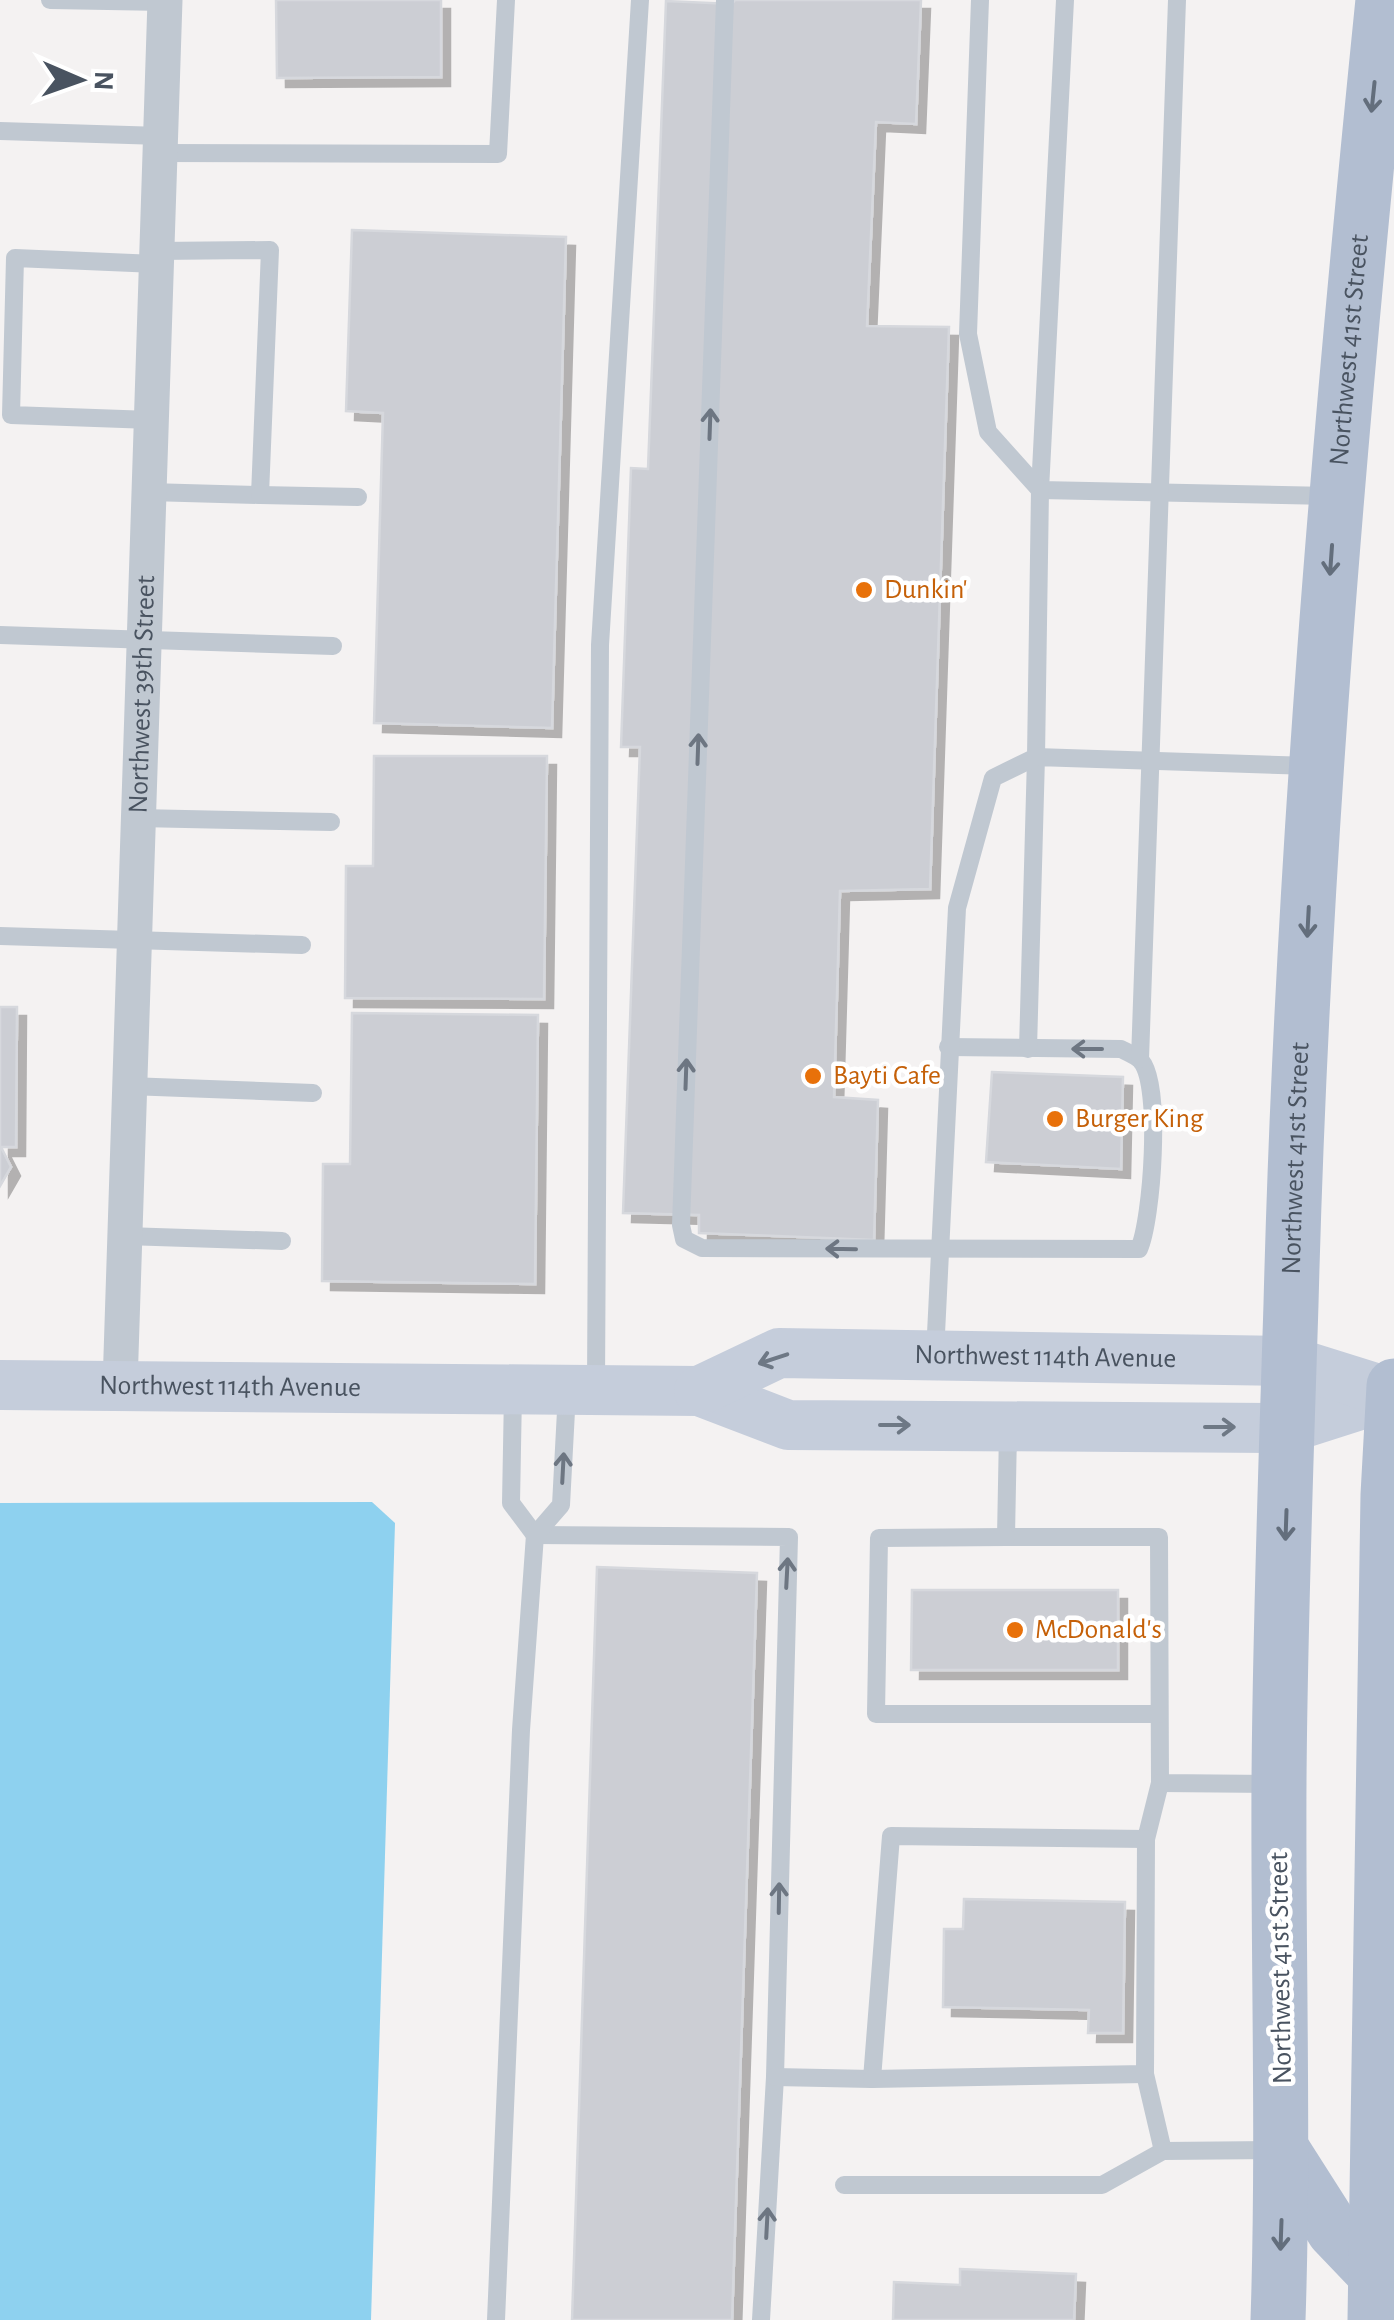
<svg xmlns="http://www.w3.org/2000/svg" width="1394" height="2320" font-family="'Alegreya Sans',sans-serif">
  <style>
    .water { fill: #8ed1ef }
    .building { fill: #ccced4; stroke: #d6d8dd; stroke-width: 2.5; filter: url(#shadow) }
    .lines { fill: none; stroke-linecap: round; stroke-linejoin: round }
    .lane { stroke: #c0c8d1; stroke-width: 18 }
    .street { stroke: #c0c8d1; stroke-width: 35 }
    .secondary { stroke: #c5cddb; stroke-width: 50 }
    .primary { stroke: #b2bed1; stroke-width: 55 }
    .oneway { stroke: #636e7c }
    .oneway2 { stroke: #6d7682 }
    .oneway3 { stroke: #6e7885 }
    .food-dot { fill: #e8710a; stroke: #fff; stroke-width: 4 }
    .labels { text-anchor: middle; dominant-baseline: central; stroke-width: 9; stroke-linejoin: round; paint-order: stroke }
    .street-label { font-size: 28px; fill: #495360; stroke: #fff }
    .food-label { font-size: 28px; fill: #c56008; stroke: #fff; text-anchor: start }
  </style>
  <defs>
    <filter id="shadow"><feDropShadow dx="9" dy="9" stdDeviation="0" flood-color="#0004"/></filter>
  </defs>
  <rect width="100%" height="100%" fill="#f4f2f2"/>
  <path class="water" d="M372 1502 395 1523 371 2320H0V1503Z"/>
  <g class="building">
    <path d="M276 0H441V77L277 78Z"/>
    <path d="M735 0H921L916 124 876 122 867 326 949 327 930 889 840 891 834 1097 878 1100 874 1240 699 1233V1215L623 1213 640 747H621L631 468 648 469 666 1 732 4Z"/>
    <path d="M352 230 566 237 552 728 374 723 383 413 346 411Z"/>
    <path d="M374 756H547L544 999 345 998 346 866H373Z"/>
    <path d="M0 1007H17L16 1147H1L11 1167 0 1186Z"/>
    <path d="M352 1013 538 1015 535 1284 322 1281 323 1164H350Z"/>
    <path d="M992 1072 1123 1077 1121 1169 986 1162Z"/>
    <path d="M597 1567 757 1573 732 2320H572Z"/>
    <path d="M912 1590H1118V1670H911Z"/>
    <path d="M964 1899 1125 1902 1123 2033H1088L1089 2010 943 2007 944 1929H963Z"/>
    <path d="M960 2269 1076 2274 1074 2320H893L894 2282 960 2285Z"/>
  </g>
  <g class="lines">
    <g class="lane">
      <path d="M50 0 165 2"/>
      <path d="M725 0 681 1225 684 1239 702 1248 1139 1249C1152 1220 1162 1085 1141 1061 1137 1056 1127 1052 1121 1049L948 1047"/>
      <path d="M1065 0 1040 490 1330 496"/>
      <path d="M0 131 161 136"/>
      <path d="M160 153 498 154 506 0"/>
      <path d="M151 420 11 415 15 258 156 264"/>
      <path d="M149 492 260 495 270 250 157 251"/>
      <path d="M260 495 358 497"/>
      <path d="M0 635 333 646"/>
      <path d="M138 818 331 822"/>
      <path d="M0 936 302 945"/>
      <path d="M1028 1049 1036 757 1312 766"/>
      <path d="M1140 1059 1177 0"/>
      <path d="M129 1086 313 1093"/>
      <path d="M125 1236 282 1241"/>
      <path d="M935 1354 957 908 993 778 1036 757 1040 490 988 432 968 334 980 0"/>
      <path d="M596 1387 600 645 640 0"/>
      <path d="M513 1393 511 1503 535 1535"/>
      <path d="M1008 1431 1006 1537H1159L1160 1783 1274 1784"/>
      <path d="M535 1535 789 1537 775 2077 761 2320"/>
      <path d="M1006 1537 879 1538 876 1714H1159"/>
      <path d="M1145 2074 1163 2151 1273 2150"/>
      <path d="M775 2077 872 2079 891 1836 1146 1839 1160 1783"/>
      <path d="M872 2079 1145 2074 1146 1839"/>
      <path d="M844 2185H1102L1163 2151"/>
      <path d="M496 2320 521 1730 535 1535 561 1505 567 1392"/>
    </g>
    <path class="street" id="s1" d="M120 1386 165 0"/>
    <g class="secondary">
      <path id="s2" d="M0 1385 699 1391 788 1425 1288 1428 1394 1394"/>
      <path id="s3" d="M699 1391 779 1353 1289 1361 1394 1394"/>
    </g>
    <g class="primary">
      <path d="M1283 2151 1334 2231 1376 2275"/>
      <path id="s4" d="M1278 2320C1284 2141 1278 1962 1279 1783 1280 1623 1286 1464 1291 1304 1302 869 1339 434 1383 0"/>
      <path d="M1375 2320 1388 1495 1394 1386"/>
    </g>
  </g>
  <defs><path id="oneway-shaft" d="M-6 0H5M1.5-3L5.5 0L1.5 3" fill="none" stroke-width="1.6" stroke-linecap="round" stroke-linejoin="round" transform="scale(2.5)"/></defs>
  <g class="oneway">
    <use href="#oneway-shaft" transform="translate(1373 97) rotate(96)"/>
    <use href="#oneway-shaft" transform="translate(1331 560) rotate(94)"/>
    <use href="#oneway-shaft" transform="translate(1308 922) rotate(93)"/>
    <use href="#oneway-shaft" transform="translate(1286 1525) rotate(92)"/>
    <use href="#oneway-shaft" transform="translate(1281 2235) rotate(92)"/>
  </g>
  <g class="oneway2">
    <use href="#oneway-shaft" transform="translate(710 424) rotate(-88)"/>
    <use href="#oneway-shaft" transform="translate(698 749) rotate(-88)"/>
    <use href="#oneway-shaft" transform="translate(1087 1049) rotate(-180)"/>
    <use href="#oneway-shaft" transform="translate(686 1074) rotate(-88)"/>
    <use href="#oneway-shaft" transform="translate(841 1249) rotate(-179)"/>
    <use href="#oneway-shaft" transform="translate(563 1468) rotate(-87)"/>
    <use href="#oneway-shaft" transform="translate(787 1573) rotate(-87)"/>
    <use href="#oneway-shaft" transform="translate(779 1898) rotate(-89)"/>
    <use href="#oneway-shaft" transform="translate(767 2223) rotate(-87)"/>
  </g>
  <g class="oneway3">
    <use href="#oneway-shaft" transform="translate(773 1359) rotate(162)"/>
    <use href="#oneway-shaft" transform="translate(895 1425)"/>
    <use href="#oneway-shaft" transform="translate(1220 1427)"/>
  </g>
  <g class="food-dot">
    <circle cx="864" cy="590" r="10"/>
    <circle cx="813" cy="1076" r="10"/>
    <circle cx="1055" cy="1119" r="10"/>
    <circle cx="1015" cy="1630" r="10"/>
  </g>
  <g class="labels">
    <g class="street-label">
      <text stroke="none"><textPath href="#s4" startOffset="1972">Northwest 41st Street</textPath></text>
      <text stroke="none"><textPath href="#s1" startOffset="692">Northwest 39th Street</textPath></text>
      <text stroke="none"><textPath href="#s4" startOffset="1162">Northwest 41st Street</textPath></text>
      <text stroke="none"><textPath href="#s3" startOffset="355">Northwest 114th Avenue</textPath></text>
      <text stroke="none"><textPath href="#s2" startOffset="230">Northwest 114th Avenue</textPath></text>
      <text transform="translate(1281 1968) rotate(-91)">Northwest 41st Street</text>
    </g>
    <g class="food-label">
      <text x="884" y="590">Dunkin'</text>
      <text x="833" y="1076">Bayti Cafe</text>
      <text x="1075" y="1119">Burger King</text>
      <text x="1035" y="1630">McDonald's</text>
    </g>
  </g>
  <g transform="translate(80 80) rotate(92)" stroke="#ffffff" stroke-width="8" paint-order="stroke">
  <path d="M0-8L18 38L0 25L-18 38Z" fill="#495360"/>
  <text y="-15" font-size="28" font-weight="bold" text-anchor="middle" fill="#495360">N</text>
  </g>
</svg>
